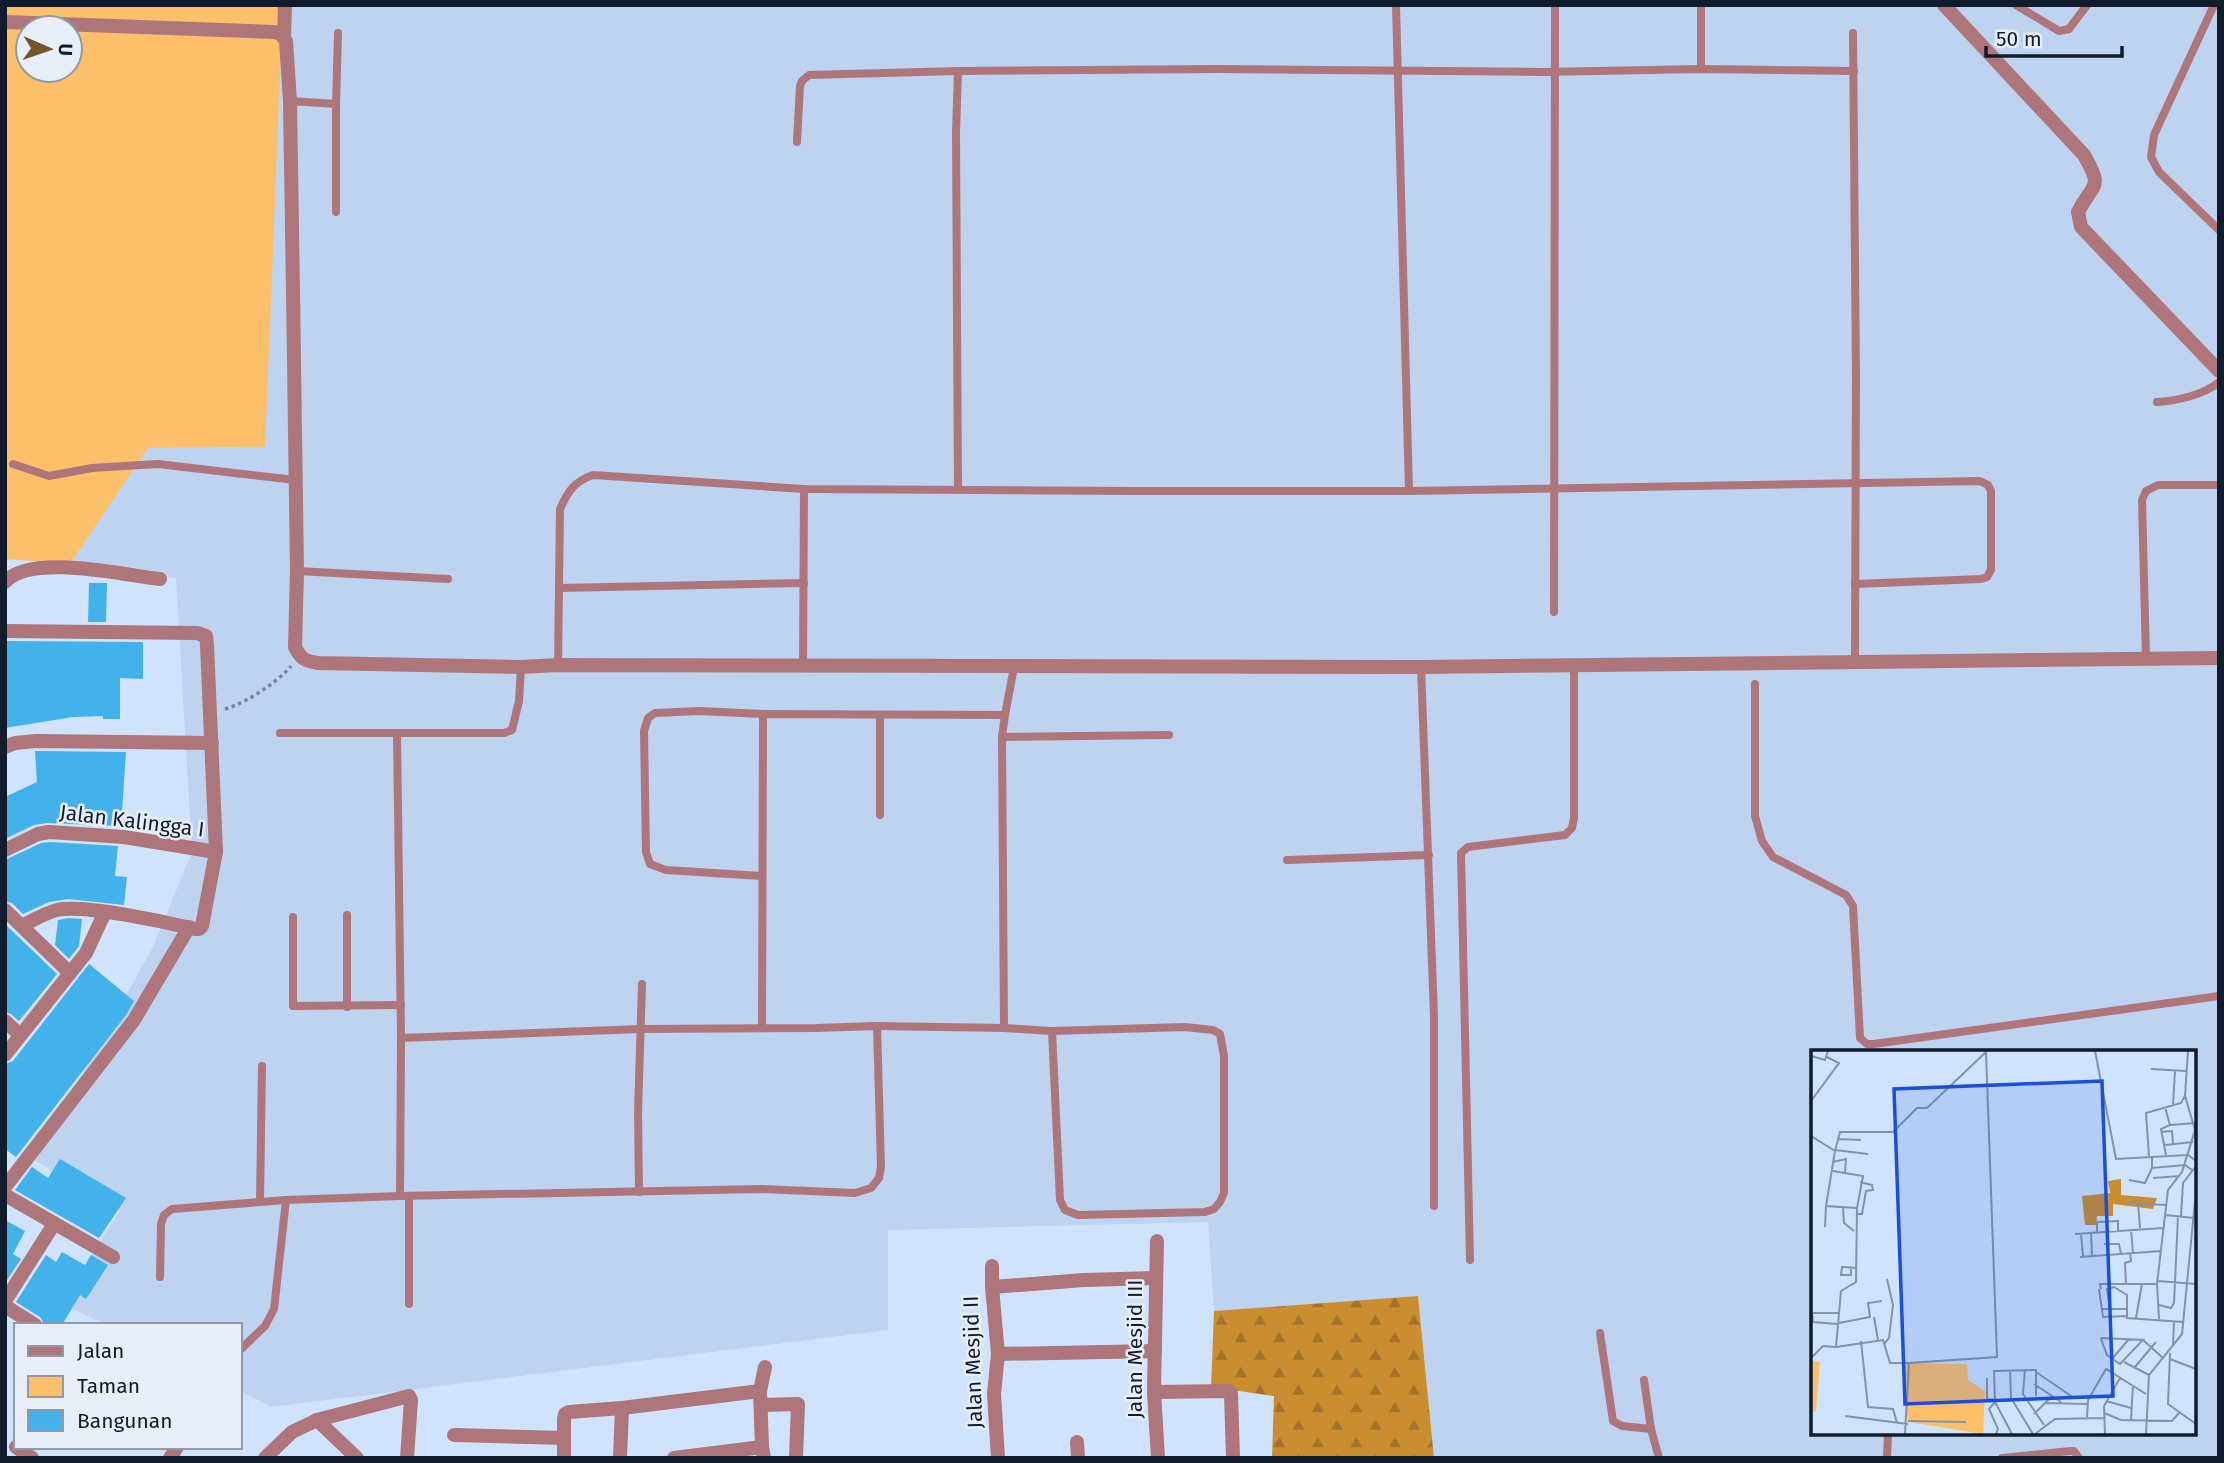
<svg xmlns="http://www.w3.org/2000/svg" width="2224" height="1463" font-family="'Fira Sans',sans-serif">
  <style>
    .built { fill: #bdd3f0; fill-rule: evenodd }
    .green { fill: #fdc06a; fill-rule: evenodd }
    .forest { fill: url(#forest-firs) }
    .building { fill: #43b2ea }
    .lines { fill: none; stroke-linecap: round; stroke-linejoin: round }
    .path { stroke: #77879c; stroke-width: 3.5; stroke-dasharray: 3.5 3.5; stroke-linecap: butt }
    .service { stroke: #ae767a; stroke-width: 8 }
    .minor { stroke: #ae767a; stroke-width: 14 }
    .labels { text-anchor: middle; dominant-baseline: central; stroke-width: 5; stroke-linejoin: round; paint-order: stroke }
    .street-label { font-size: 21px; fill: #101c2b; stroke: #e8eef7 }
    .inset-road { fill: none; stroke: #8393a8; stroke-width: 2 }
    .view { fill: #1d4ed8; fill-opacity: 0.15; stroke: #1d4ed8; stroke-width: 3.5 }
    .inset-edge { fill: none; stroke: #101c2b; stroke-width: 3.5 }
  </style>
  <defs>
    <pattern id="forest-firs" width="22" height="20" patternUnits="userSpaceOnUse" patternTransform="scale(1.75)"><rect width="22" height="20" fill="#ca8e31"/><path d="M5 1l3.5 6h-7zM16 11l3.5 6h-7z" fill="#a3732a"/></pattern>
  </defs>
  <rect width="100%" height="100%" fill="#cfe3fc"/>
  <path class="built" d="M283 5H2219V1458H1434L1418 1296 1214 1311 1208 1222 888 1230V1330L271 1407 240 1391V1325H106L61 1303 120 1211 34 1160 152 949 192 852 176 578 70 564 148 448 264 447ZM1813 1052H2194V1433H1813Z"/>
  <path class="green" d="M5 5H283L265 447 148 448 70 564 5 559ZM28 28H70V70H28Z"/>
  <path class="forest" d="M1418 1296 1434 1458H1272L1274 1396 1211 1387 1214 1311Z"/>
  <g class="building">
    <path d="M89 583H107L106 622H88Z"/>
    <path d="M5 641 143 642V679L120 678V719H103V716L73 717 5 728Z"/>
    <path d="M35 751 126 752 121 826 47 823 34 825 5 839V797L37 782Z"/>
    <path d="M50 842 118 846 115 876 127 877 124 905 68 899 49 902 23 914 12 903 5 901V860L41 843Z"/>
    <path d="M69 918 82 919 79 946 69 959 55 945 58 920Z"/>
    <path d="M5 924 57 974 19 1021 11 1014 5 1012Z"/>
    <path d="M89 964 134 1001 126 1015 16 1157 5 1149V1064L13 1061Z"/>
    <path d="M60 1159 126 1198 99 1238 15 1190 32 1167 48 1178Z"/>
    <path d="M5 1220 25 1231 13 1254 21 1259 5 1283Z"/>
    <path d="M62 1252 85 1265 91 1255 108 1265 86 1299 80 1295 62 1325H45L40 1317 16 1302 46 1255 56 1262Z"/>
  </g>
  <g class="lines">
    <path class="path" d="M225 709C246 703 278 682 291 666"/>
    <g class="service">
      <path d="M1396 5 1409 491"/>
      <path d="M1701 5V69"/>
      <path d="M2016 5 2059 31 2069 29 2087 5"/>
      <path d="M2214 5 2154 135 2151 157 2159 172 2219 230"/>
      <path d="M1853 33 1856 376 1855 662"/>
      <path d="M290 101 336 104V212"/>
      <path d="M336 104 338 33"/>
      <path d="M797 142 800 86 802 81 809 75 958 71"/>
      <path d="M2157 402C2176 401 2204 395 2219 382"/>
      <path d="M13 464 49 476 92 468 158 464 295 480"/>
      <path d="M958 490 956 132 958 71 1218 69 1543 72 1701 69 1854 71"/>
      <path d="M297 571 448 579"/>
      <path d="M560 588 804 583"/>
      <path d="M1554 612 1555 5"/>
      <path d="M2146 659 2142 500 2146 491 2158 485H2219"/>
      <path d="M558 665 560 509C568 491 575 481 593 475L804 489 1132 491H1409L1980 481 1988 485 1991 491V570L1987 577 1981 579 1855 584"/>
      <path d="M803 667 804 489"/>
      <path d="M1421 667 1434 1016V1206"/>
      <path d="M1755 684V816L1762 841 1773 857 1846 895 1853 906 1860 1038 1867 1044H1874L2219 996"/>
      <path d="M1005 715 1014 667"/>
      <path d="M280 733H397"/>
      <path d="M1002 737 1169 735"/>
      <path d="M880 815V715"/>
      <path d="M1287 860 1429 855"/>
      <path d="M761 876 666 870 650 864 646 852 644 731 648 718 655 713 699 711 763 714"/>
      <path d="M293 917V1006L401 1005"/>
      <path d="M347 1007V915"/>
      <path d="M877 1026 1004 1028 1052 1031 1185 1027 1213 1030 1220 1034 1224 1056V1193L1220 1202 1214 1209 1205 1212 1078 1215 1065 1210 1060 1200 1052 1031"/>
      <path d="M762 1028 763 714 1005 715 1002 737 1004 1028"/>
      <path d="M401 1038 641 1029 816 1028 877 1026 881 1167 879 1178 871 1188 855 1193 761 1189 400 1196 401 1038 397 733H504L512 730 519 701 521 667"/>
      <path d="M639 1192 638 1113 642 984"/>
      <path d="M409 1197V1304"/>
      <path d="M260 1202 262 1066"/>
      <path d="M1470 1260 1461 853 1468 847 1565 835 1572 828 1574 818V665"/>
      <path d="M160 1277 161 1224 164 1215 172 1209 286 1200 400 1196"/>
      <path d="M1600 1333 1613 1421 1622 1426 1651 1429"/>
      <path d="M240 1350 265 1326 274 1309 286 1200"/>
      <path d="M1644 1380 1651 1429 1659 1458"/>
      <path d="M1887 1458 1888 1434"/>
      <path d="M2002 1458 2070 1451H2074L2079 1458"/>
    </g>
    <g class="minor">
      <path d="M1944 5 2084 155C2104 190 2093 182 2078 212L2081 227 2219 371"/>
      <path d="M5 22 274 32 281 34 286 41 290 101 293 291 297 571 295 647C301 659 305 661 318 663L521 667 558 665 1421 667 2219 658"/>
      <path d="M284 37 285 5"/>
      <path d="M5 582C31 553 123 575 160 579"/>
      <path d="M5 631 197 633 206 636 207 645 216 852 202 926 199 929H195C166 922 83 904 57 910 45 913 33 920 22 926"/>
      <path d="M5 747 15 743 36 741 212 743"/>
      <path d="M5 850 38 834 49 832 124 837 216 852"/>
      <path d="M5 910 70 973"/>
      <path d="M5 1021 20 1035"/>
      <path d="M5 1055 86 953 105 912"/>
      <path d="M5 1187 134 1020 189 927"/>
      <path d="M5 1195 113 1257"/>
      <path d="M1157 1241 1154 1392 1158 1458"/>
      <path d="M992 1266V1287L998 1354 994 1394 998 1458"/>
      <path d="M992 1287 1084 1280 1156 1278"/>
      <path d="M5 1301 54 1224"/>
      <path d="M5 1306 35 1325"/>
      <path d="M998 1354 1155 1351"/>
      <path d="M1154 1392 1228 1391 1231 1393 1233 1458"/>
      <path d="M761 1405 798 1404 796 1458"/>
      <path d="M317 1420 357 1458"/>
      <path d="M454 1435 564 1438"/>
      <path d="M1077 1442 1078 1458"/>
      <path d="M16 1447 32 1458"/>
      <path d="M762 1447 760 1391 765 1367"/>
      <path d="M170 1458 177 1447"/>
      <path d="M265 1458 292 1432 317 1420 409 1396 411 1400 407 1458"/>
      <path d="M564 1458V1419L565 1414 569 1412 622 1408 760 1391"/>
      <path d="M620 1458 622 1408"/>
      <path d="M674 1458 762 1447 764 1458"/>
    </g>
  </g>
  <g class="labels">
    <g class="street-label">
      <text transform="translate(132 821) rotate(7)">Jalan Kalingga I</text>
      <text transform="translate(1135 1349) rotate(-90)">Jalan Mesjid III</text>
      <text transform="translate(973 1362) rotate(-92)">Jalan Mesjid II</text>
    </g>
  </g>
  <g transform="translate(1811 1050)">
    <rect width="385" height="385" fill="#cfe3fc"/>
    <path d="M0 311 9 312 5 361 0 363ZM92 313 156 314 157 330 174 341 172 384 97 372Z" fill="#fdc06a"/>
    <path d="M310 129V145L346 148 342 159 302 154V166H286L285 175H274L271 146 299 143 297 131Z" fill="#ca8e31"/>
    <path class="inset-road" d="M284 1 305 109 377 105 385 111M0 6 14 10 17 1M340 19 375 21M0 51 28 13 16 7M362 55 364 21M354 57 359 75 350 79 355 105M359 75 384 73M350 82 361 81 362 94M0 86 24 101M27 89 50 90M354 95 382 92M24 100 57 104M338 106 335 63 370 53 374 46M341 106V118L374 115 381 120M22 112 35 109 34 122M22 121 52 126 46 158M342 128 369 126M318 130 334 133 341 118M317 153 355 155M327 153 329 178M32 158 33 173 43 181M45 164H51L55 141 62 140 61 135 49 132M354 165 383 168M370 166 372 133 385 116M14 177 15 156M320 179 322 203M280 183 281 206M286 183V172L307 171V181M264 184 352 178M270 184 272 206M293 194H308L310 204M269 207 350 201M40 217V225H30L31 217H32L46 218M347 231 385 234M315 234 314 213 320 211 319 203M288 239 292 267 316 266M290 239 289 234H346M348 255 360 258 363 253 367 166M291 259H316M299 259 296 239 303 237 316 245V268L372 272M1 263 2 272 27 274M2 263H27M63 267 67 290M325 268 331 234M348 269 346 234 357 140 371 122 384 80 374 46 377 1M28 273 59 267 57 253 71 251M290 289 291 288 332 290 309 314 296 305ZM332 290 352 308M50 291 57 357 82 359 86 373M73 294 78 288 82 255 76 229M362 296 363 272M359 303 357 354 385 374M0 308 12 296 25 297M301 309 318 289M359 309 385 319M313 312 338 325M98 313H79L72 290 25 297 30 241 45 232 46 158 15 156 24 101 29 82H82L106 58H116L176 1M323 318 345 292M214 319 212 344 233 375M199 320 200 348 222 384M225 322 263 348M176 328V349L184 350M223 334 250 352M295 351 320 358M184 352 178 359 187 379 185 384M234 353 276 354M293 363 310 370 361 371 368 363M223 364 241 346M34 366 97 374M276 367 277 350 295 319 335 344M320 370 322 335M97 371 155 372M94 384 98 313 186 307 175 2M201 384 184 352 183 321 225 320V346M224 384 244 369 293 368M294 384 293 356 309 328M335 384 338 325 371 284 385 141"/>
    <path class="view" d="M291 31 302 346 94 354 83 39Z"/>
    <rect width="385" height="385" class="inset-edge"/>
  </g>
  <rect width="2224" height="1463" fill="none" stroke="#101c2b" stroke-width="14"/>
  <rect x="14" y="1323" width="228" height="126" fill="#e8eef7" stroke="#929aa5" stroke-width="2"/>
  <rect x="28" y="1346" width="35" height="10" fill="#ae767a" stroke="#929aa5" stroke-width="2"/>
  <text x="77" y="1358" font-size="21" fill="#101c2b">Jalan</text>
  <rect x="28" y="1376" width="35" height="21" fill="#fdc06a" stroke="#929aa5" stroke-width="2"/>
  <text x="77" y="1393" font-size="21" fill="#101c2b">Taman</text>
  <rect x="28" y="1410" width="35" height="21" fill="#43b2ea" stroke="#929aa5" stroke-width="2"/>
  <text x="77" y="1428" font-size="21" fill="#101c2b">Bangunan</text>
  <g transform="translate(49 49) rotate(92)"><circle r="33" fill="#e8eef7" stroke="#929aa5" stroke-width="2"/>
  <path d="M0-5L12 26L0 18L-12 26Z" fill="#75572c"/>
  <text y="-10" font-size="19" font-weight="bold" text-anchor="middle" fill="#101c2b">U</text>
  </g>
  <path d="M1986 46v10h136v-10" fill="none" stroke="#101c2b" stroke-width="3.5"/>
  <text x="1996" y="46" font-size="21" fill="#101c2b" stroke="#e8eef7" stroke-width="5" paint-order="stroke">50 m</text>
</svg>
